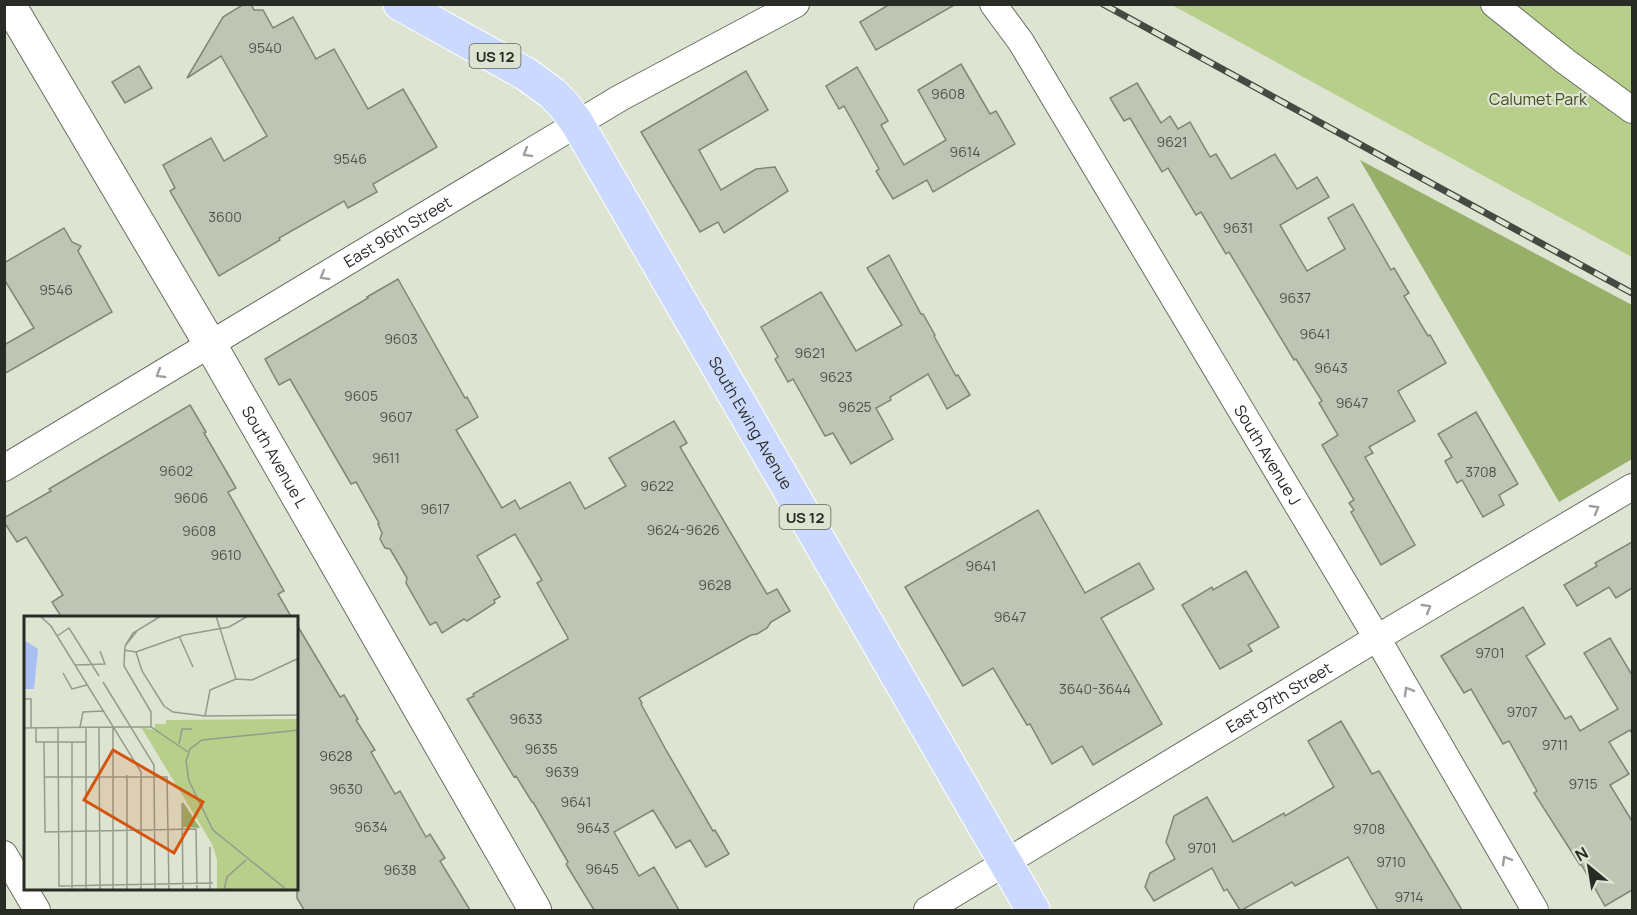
<svg xmlns="http://www.w3.org/2000/svg" width="1637" height="915" font-family="Manrope,sans-serif">
  <style>
    .green { fill: #b7cf8a }
    .forest { fill: #97af69 }
    .building { fill: #bfc5b4; stroke: #808676; stroke-width: 1.5 }
    .lines { fill: none; stroke-linecap: round; stroke-linejoin: round }
    .minor-casing { stroke: #696f60; stroke-width: 28 }
    .tertiary-casing { stroke: #696f60; stroke-width: 34 }
    .primary-casing { stroke: #fff; stroke-width: 35 }
    .minor { stroke: #fff; stroke-width: 26 }
    .tertiary { stroke: #fff; stroke-width: 32 }
    .primary { stroke: #cad9fd; stroke-width: 33 }
    .rail-casing { stroke: #464941; stroke-width: 7 }
    .rail { stroke: #dde4d2; stroke-width: 4.5; stroke-dasharray: 14; stroke-linecap: butt }
    .oneway { stroke: #9fa09d }
    .labels { text-anchor: middle; dominant-baseline: central; stroke-width: 4.5; stroke-linejoin: round; paint-order: stroke }
    .number-label { font-size: 14px; fill: #4e5249 }
    .shield { fill: #dde4d2; stroke: #5f6259; stroke-width: 1.5 }
    .shield-label { font-size: 15px; font-weight: bold; fill: #292b25 }
    .park-label { font-size: 16px; fill: #40501d; stroke: #dde4d2 }
    .street-label { font-size: 16px; fill: #292b25; stroke: #dde4d2 }
    .inset-road { fill: none; stroke: #959a8d; stroke-width: 1.5 }
    .view { fill: #d5540e; fill-opacity: 0.15; stroke: #d5540e; stroke-width: 3 }
    .inset-edge { fill: none; stroke: #292b25; stroke-width: 3 }
  </style>
  <rect width="100%" height="100%" fill="#dde4d2"/>
  <path class="green" d="M1172 5H1632V257Z"/>
  <path class="forest" d="M1360 160 1632 305V459L1559 502Z"/>
  <g class="building">
    <path d="M244 4H251L254 10H263L273 28 293 17 316 59 334 49 368 109 403 89 437 147 373 184 377 192 348 208 344 201 279 238 280 240 219 276 170 191 175 188 163 165 211 138 224 161 267 136 221 56 187 78 223 17Z"/>
    <path d="M890 4H956L876 50 860 22Z"/>
    <path d="M961 64 990 114 996 111 1015 144 933 192 927 180 893 199 876 171 879 169 844 106 839 109 826 86 857 67 888 121 881 125 904 165 946 140 918 90Z"/>
    <path d="M139 66 152 88 125 103 112 82Z"/>
    <path d="M746 71 768 110 699 150 721 190 756 169 775 167 788 191 724 233 718 222 700 232 641 132Z"/>
    <path d="M1137 83 1161 123 1170 116 1178 129 1190 122 1210 157 1216 154 1231 179 1275 154 1297 189 1317 177 1329 197 1280 225 1307 271 1345 249 1328 218 1353 204 1391 270 1394 268 1409 293 1404 296 1428 336 1430 335 1446 363 1398 391 1415 421 1369 447 1373 453 1365 457 1415 545 1381 565 1351 512 1354 510 1349 503 1354 500 1322 445 1338 435 1319 403 1322 401 1296 359 1294 360 1229 252 1226 254 1201 212 1196 215 1168 168 1162 172 1130 118 1124 121 1110 98Z"/>
    <path d="M64 228 72 242 81 246 78 251 112 312 4 374V345L34 328 4 279V263Z"/>
    <path d="M889 255 921 314H923L935 335 934 336 956 376 958 375 970 395 947 409 928 374 890 397 891 400 876 408 893 439 851 464 833 433 825 436 793 379 788 382 775 359 778 357 761 327 821 292 856 351 902 325 867 268Z"/>
    <path d="M398 279 465 398 467 397 478 417 456 430 502 508 515 500 520 509 570 482 585 509 626 486 609 458 674 421 687 443 680 447 767 594 777 589 790 611 771 622 767 628 757 634 751 635 639 698 642 703 641 704 666 750 713 831 715 830 729 854 706 867 690 840 676 848 653 810 614 832 639 876 654 867 679 910H594L566 864 568 862 533 802H532L516 776 514 777 467 699 474 696 473 694 568 639V638L537 583 542 580 515 534 477 556 500 597 494 600 495 603 467 621 464 619 442 633 436 622 430 625 406 583 407 578 390 549 385 548 380 539 382 533 378 524 379 523 356 482 351 484 290 379 279 385 265 359 368 298 367 297Z"/>
    <path d="M190 405 206 432 204 433 236 488 228 492 284 591 278 594 292 618H62L52 602 63 595 26 537 17 542 4 522V518L51 491 49 489Z"/>
    <path d="M1476 412 1518 484 1499 495 1504 505 1483 517 1462 480 1457 483 1445 461 1452 457 1438 434Z"/>
    <path d="M1038 510 1085 593 1139 563 1154 589 1101 618 1162 724 1093 765 1082 746 1052 764 1030 724 1027 725 993 668 963 686 905 587Z"/>
    <path d="M1632 542V588L1616 598 1609 587 1577 606 1564 585 1597 566 1595 563Z"/>
    <path d="M1246 571 1279 627 1248 645 1252 651 1220 669 1182 605 1212 587 1213 590Z"/>
    <path d="M1523 607 1545 644 1526 656 1565 719 1571 716 1580 731 1618 709 1584 653 1610 638 1632 675V734L1630 730 1609 742 1629 774 1610 785 1632 821V890L1605 906 1581 864 1580 865 1534 793 1537 791 1509 741 1503 744 1471 689 1464 693 1441 656Z"/>
    <path d="M297 625 340 697 344 695 358 719 356 720 375 750 371 752 395 794 400 791 426 837 430 834 445 858 440 861 470 910H304L297 898Z"/>
    <path d="M1341 721 1372 774 1379 771 1462 910H1378L1348 857 1295 886 1292 882 1242 910H1240L1227 889 1224 891 1212 868 1154 901 1145 887 1150 873 1175 859 1166 842 1174 816 1207 797 1233 842 1284 813 1285 816 1334 787 1308 741Z"/>
  </g>
  <g class="lines">
    <defs>
      <g id="minor">
        <path id="s1" d="M993 4 1021 42 1377 638 1535 910"/>
        <path d="M1494 4 1565 61 1632 110"/>
        <path id="s2" d="M4 468 620 98 796 4"/>
        <path d="M4 854 37 910"/>
        <path id="s3" d="M927 910 1377 638 1632 487"/>
      </g>
      <g id="tertiary">
        <path id="s4" d="M9 4 210 344 535 910"/>
      </g>
      <g id="primary">
        <path id="s5" d="M400 4 526 74 552 93 564 105 577 123 1033 910"/>
      </g>
    </defs>
    <use href="#minor" class="minor-casing"/>
    <use href="#tertiary" class="tertiary-casing"/>
    <use href="#primary" class="primary-casing"/>
    <use href="#minor" class="minor"/>
    <use href="#tertiary" class="tertiary"/>
    <use href="#primary" class="primary"/>
    <defs>
      <path id="rail" d="M1103 4 1632 293"/>
    </defs>
    <use href="#rail" class="rail-casing"/>
    <use href="#rail" class="rail"/>
  </g>
  <defs><path id="oneway-chevron" d="M-2-3.5L2.5 0L-2 3.5" fill="none" stroke-width="1.6" stroke-linecap="round" stroke-linejoin="round" transform="scale(1.5)"/></defs>
  <g class="oneway">
    <use href="#oneway-chevron" transform="translate(527 153) rotate(149)"/>
    <use href="#oneway-chevron" transform="translate(324 276) rotate(149)"/>
    <use href="#oneway-chevron" transform="translate(160 374) rotate(149)"/>
    <use href="#oneway-chevron" transform="translate(1595 509) rotate(-30)"/>
    <use href="#oneway-chevron" transform="translate(1427 608) rotate(-30)"/>
    <use href="#oneway-chevron" transform="translate(1408 691) rotate(-120)"/>
    <use href="#oneway-chevron" transform="translate(1506 860) rotate(-120)"/>
  </g>
  <g class="labels">
    <g class="number-label">
      <text x="265" y="47">9540</text>
      <text x="948" y="93">9608</text>
      <text x="1172" y="141">9621</text>
      <text x="965" y="151">9614</text>
      <text x="350" y="158">9546</text>
      <text x="225" y="216">3600</text>
      <text x="1238" y="227">9631</text>
      <text x="56" y="289">9546</text>
      <text x="1295" y="297">9637</text>
      <text x="1315" y="333">9641</text>
      <text x="401" y="338">9603</text>
      <text x="810" y="352">9621</text>
      <text x="1331" y="367">9643</text>
      <text x="836" y="376">9623</text>
      <text x="361" y="395">9605</text>
      <text x="1352" y="402">9647</text>
      <text x="855" y="406">9625</text>
      <text x="396" y="416">9607</text>
      <text x="386" y="457">9611</text>
      <text x="176" y="470">9602</text>
      <text x="1481" y="471">3708</text>
      <text x="657" y="485">9622</text>
      <text x="191" y="497">9606</text>
      <text x="435" y="508">9617</text>
      <text x="683" y="529">9624-9626</text>
      <text x="199" y="530">9608</text>
      <text x="226" y="554">9610</text>
      <text x="981" y="565">9641</text>
      <text x="715" y="584">9628</text>
      <text x="1010" y="616">9647</text>
      <text x="1490" y="652">9701</text>
      <text x="1095" y="688">3640-3644</text>
      <text x="1522" y="711">9707</text>
      <text x="526" y="718">9633</text>
      <text x="1555" y="744">9711</text>
      <text x="541" y="748">9635</text>
      <text x="336" y="755">9628</text>
      <text x="562" y="771">9639</text>
      <text x="1583" y="783">9715</text>
      <text x="346" y="788">9630</text>
      <text x="576" y="801">9641</text>
      <text x="371" y="826">9634</text>
      <text x="593" y="827">9643</text>
      <text x="1369" y="828">9708</text>
      <text x="1202" y="847">9701</text>
      <text x="1391" y="861">9710</text>
      <text x="602" y="868">9645</text>
      <text x="400" y="869">9638</text>
      <text x="1409" y="896">9714</text>
    </g>
    <g class="shield">
      <rect x="469.5" y="44" width="51" height="24" rx="4.5"/>
      <rect x="779.5" y="505" width="51" height="24" rx="4.5"/>
    </g>
    <g class="shield-label">
      <text x="495" y="56">US 12</text>
      <text x="805" y="517">US 12</text>
    </g>
    <g class="park-label">
      <text x="1538" y="99">Calumet Park</text>
    </g>
    <g class="street-label">
      <text stroke="none"><textPath href="#s2" startOffset="459">East 96th Street</textPath></text>
      <text stroke="none"><textPath href="#s5" startOffset="562">South Ewing Avenue</textPath></text>
      <text stroke="none"><textPath href="#s1" startOffset="528">South Avenue J</textPath></text>
      <text stroke="none"><textPath href="#s4" startOffset="525">South Avenue L</textPath></text>
      <text stroke="none"><textPath href="#s3" startOffset="411">East 97th Street</textPath></text>
    </g>
  </g>
  <g transform="translate(24 616)">
    <rect width="274" height="274" fill="#dde4d2"/>
    <path d="M274 103V274H193V243L188 228 117 111 130 114 131 108H142V104Z" fill="#b7cf8a"/>
    <path d="M159 186 176 212 159 211Z" fill="#97af69"/>
    <path d="M0 24 14 33 10 73H0Z" fill="#a9bef3"/>
    <path class="inset-road" d="M16 0 27 10 117 156V274M192 0 212 63 228 64 275 42M113 15 101 30 109 17 137 0M33 20 45 12 75 60M155 20 169 51M101 30 100 50 127 96V111M100 34 112 36 160 19 205 11 224 0M112 36 118 55 140 90 149 96 181 100M51 49 81 48 76 35M39 57 48 73 63 69M212 63 186 74 181 100 275 99M79 66 130 149 131 274M0 83H7V112M34 111 35 270 189 267M56 111 59 96 80 95M62 111V274M75 111 76 274M0 112 89 111M12 112V126H62M20 126 21 216 172 213 173 274M48 126V274M155 128 158 113H168M103 159V274M20 161H143L145 274M158 187 159 274M186 231V274M89 274V111H127L164 136M200 274 203 261 222 244M263 274 189 214 165 165 162 145 166 133 178 124 275 114"/>
    <path class="view" d="M89 134 179 186 150 237 60 184Z"/>
    <rect width="274" height="274" class="inset-edge"/>
  </g>
  <rect width="1637" height="915" fill="none" stroke="#292b25" stroke-width="12"/>
  <g transform="translate(1589 867) rotate(330)" stroke="#dde4d2" stroke-width="4.5" paint-order="stroke">
  <path d="M0-4.5L10 22L0 15L-10 22Z" fill="#292b25"/>
  <text y="-9" font-size="16" font-weight="bold" text-anchor="middle" fill="#292b25">N</text>
  </g>
</svg>
